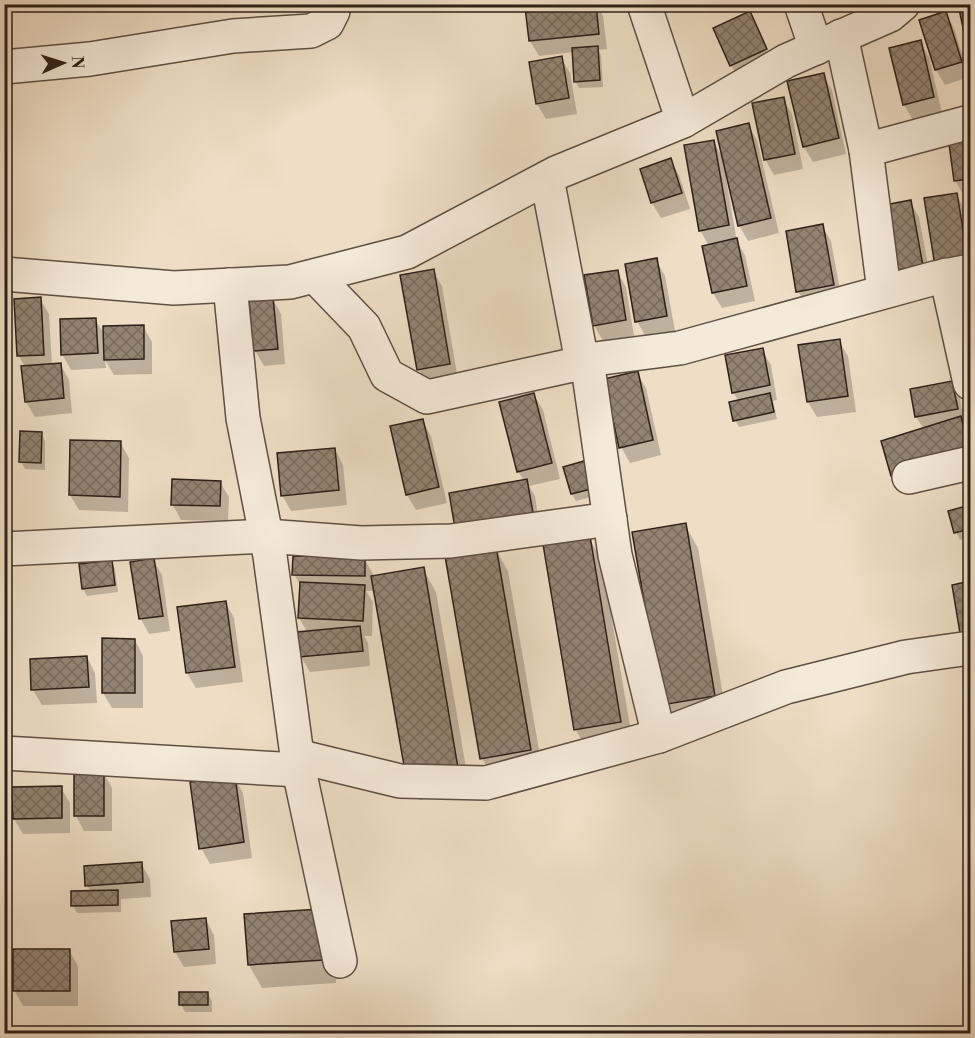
<svg xmlns="http://www.w3.org/2000/svg" width="975" height="1038" font-family="'Libre Bodoni',serif">
  <style>
    .shadow { fill: #0003 }
    .building { fill: url(#building-cross-hatch); stroke: #2e2019; stroke-width: 1.5 }
    .lines { fill: none; stroke-linecap: round; stroke-linejoin: round }
    .minor-casing { stroke: #5e5044; stroke-width: 36 }
    .minor { stroke: #f4ead9; stroke-width: 33 }
  </style>
  <defs>
    <pattern id="building-cross-hatch" width="8" height="8" patternUnits="userSpaceOnUse" patternTransform="scale(1.5)"><rect width="8" height="8" fill="#928372"/><path d="M0 0l8 8M0 8l8-8" fill="none" stroke="#786b5d"/></pattern>
  </defs>
  <rect width="100%" height="100%" fill="#eedec5"/>
  <filter id="stains"><feTurbulence type="fractalNoise" baseFrequency=".00333" numOctaves="4"/><feColorMatrix values="0 0 0 0 .2 0 0 0 0 .09 0 0 0 0 .02 0 0 0 .5 -.17"/></filter>
  <radialGradient id="worn" r=".72"><stop offset=".6" stop-color="#630" stop-opacity="0"/><stop offset="1" stop-color="#630" stop-opacity=".3"/></radialGradient>
  <g class="shadow">
    <path d="M560 4H597L603 16 607 49 598 50 601 55 603 87 579 88 575 81 574 52 539 56 530 41 527 8Z"/>
    <path d="M960 4H970V53V52Z"/>
    <path d="M749 13 774 65 740 80 731 65Z"/>
    <path d="M945 13 954 28 969 77 945 85 936 70 921 21Z"/>
    <path d="M920 42 929 57 942 113 913 120 904 105 891 49Z"/>
    <path d="M561 58 570 73 577 114 546 119 537 104Z"/>
    <path d="M823 75 832 90 846 154 813 162 804 147Z"/>
    <path d="M783 99 792 114 803 169 774 175 765 159Z"/>
    <path d="M748 125 757 140 779 233 748 241 739 225 728 178H726L737 242 745 255 755 301 722 308 713 293 709 246 700 230 713 141 723 158Z"/>
    <path d="M970 143V195L964 196 955 180 951 145Z"/>
    <path d="M670 160 679 175 690 209 661 218 652 203Z"/>
    <path d="M956 194 965 210 970 243V277Z"/>
    <path d="M910 202 919 217 931 281 892 271Z"/>
    <path d="M822 226 831 241 842 301 807 307 798 291Z"/>
    <path d="M656 260 665 276 675 331 646 337 637 321Z"/>
    <path d="M433 271 442 286 458 380 427 385 419 370Z"/>
    <path d="M617 271 626 287 634 336 603 341 594 325Z"/>
    <path d="M272 298 281 314 285 364 264 366 255 350Z"/>
    <path d="M40 299 49 314 52 365 60 364 69 380 72 413 35 417 26 402 25 367 19 356 16 300Z"/>
    <path d="M95 320 105 335 143 326 152 342V374L114 375 105 360 106 368 71 370 62 354Z"/>
    <path d="M839 341 848 356 856 412 817 417 808 402Z"/>
    <path d="M762 350 771 365 777 400 773 401 777 419 739 427 735 420 739 402 733 392Z"/>
    <path d="M637 373 646 388 661 455 630 463 621 447Z"/>
    <path d="M952 382 960 398 964 425 970 437V470L901 491 892 475 924 429 916 417Z"/>
    <path d="M534 395 543 410 560 479 529 486 535 496 540 529 465 542 524 481 518 471Z"/>
    <path d="M422 420 431 436 447 503 416 510 407 495 392 428Z"/>
    <path d="M41 433 45 441V470L25 469 21 462Z"/>
    <path d="M120 442 129 458 128 512 79 510 70 495Z"/>
    <path d="M335 449 343 465 347 505 291 511 282 495Z"/>
    <path d="M591 461 602 494 576 501 572 494Z"/>
    <path d="M220 482 229 497 228 521 181 520 173 505Z"/>
    <path d="M970 507V537L960 540 956 532 950 512Z"/>
    <path d="M685 525 698 548 727 719 676 727 663 704Z"/>
    <path d="M589 538 602 561 633 744 589 752 575 729Z"/>
    <path d="M495 548 508 571 543 773 495 781 482 758Z"/>
    <path d="M364 558 373 574V577L423 569 436 592 470 791 420 800 407 777 375 591H366L373 602 372 636H364L368 643 370 666 310 672 301 657 308 633 299 618 301 587 294 574Z"/>
    <path d="M153 560 162 575 170 631 149 634 141 619Z"/>
    <path d="M111 562 115 569 118 592 87 596 83 589Z"/>
    <path d="M970 583V652L953 586Z"/>
    <path d="M226 603 234 618 243 682 196 688 187 673Z"/>
    <path d="M135 640 143 656V708H112L103 693Z"/>
    <path d="M87 657 95 673 97 703 42 705 33 690 31 660Z"/>
    <path d="M103 772 112 788V831H84L76 816Z"/>
    <path d="M234 777 243 793 252 858 210 864 201 848Z"/>
    <path d="M61 788 70 803V833L23 834 14 819Z"/>
    <path d="M141 863 150 879 151 897 121 899V912L77 913 73 905 91 892 87 885Z"/>
    <path d="M206 920 214 935 216 964 184 967 175 952Z"/>
    <path d="M333 934 336 983 262 988 249 965Z"/>
    <path d="M69 950 78 966V1006H23L14 990Z"/>
    <path d="M208 994 212 1001V1012H185L181 1004Z"/>
  </g>
  <g class="building">
    <path d="M547 4H596L599 34 529 41 525 7Z"/>
    <path d="M958 4H970V52H968Z"/>
    <path d="M750 11 767 49 730 66 713 28Z"/>
    <path d="M946 11 962 62 935 70 919 20Z"/>
    <path d="M921 40 934 97 903 105 889 48Z"/>
    <path d="M598 46 600 80 574 82 572 48Z"/>
    <path d="M562 56 569 98 536 104 529 62Z"/>
    <path d="M824 73 839 138 803 147 787 81Z"/>
    <path d="M784 97 795 154 764 160 752 103Z"/>
    <path d="M749 123 771 218 738 226 716 131Z"/>
    <path d="M714 140 729 225 699 231 684 145Z"/>
    <path d="M970 141V179L954 181 949 144Z"/>
    <path d="M671 158 682 193 651 203 640 169Z"/>
    <path d="M957 193 968 260 935 266 924 198Z"/>
    <path d="M911 200 923 266 890 271 879 206Z"/>
    <path d="M823 224 834 285 796 292 786 231Z"/>
    <path d="M737 238 747 286 712 293 702 246Z"/>
    <path d="M657 258 667 316 635 322 625 264Z"/>
    <path d="M434 269 450 364 417 370 400 275Z"/>
    <path d="M618 270 626 320 593 326 584 275Z"/>
    <path d="M41 297 44 355 17 356 14 299Z"/>
    <path d="M273 297 278 349 253 351 249 299Z"/>
    <path d="M96 318 98 353 61 355 60 319Z"/>
    <path d="M144 325V359L104 360 103 326Z"/>
    <path d="M840 339 848 396 807 402 798 345Z"/>
    <path d="M763 348 770 385 732 393 725 355Z"/>
    <path d="M61 363 64 398 25 402 21 366Z"/>
    <path d="M638 371 653 440 619 448 604 379Z"/>
    <path d="M952 381 958 409 915 417 910 389Z"/>
    <path d="M534 393 552 463 517 472 499 402Z"/>
    <path d="M770 393 774 412 733 421 729 402Z"/>
    <path d="M961 416 970 452 891 476 881 441Z"/>
    <path d="M423 419 439 487 406 495 390 426Z"/>
    <path d="M20 431 42 432 41 463 19 462Z"/>
    <path d="M70 440 121 441 120 497 69 495Z"/>
    <path d="M335 448 339 490 281 496 277 453Z"/>
    <path d="M591 459 599 487 571 494 563 467Z"/>
    <path d="M172 479 221 481 220 506 171 505Z"/>
    <path d="M527 479 533 513 455 528 449 493Z"/>
    <path d="M970 505V529L954 533 948 511Z"/>
    <path d="M686 523 715 696 662 705 632 532Z"/>
    <path d="M590 536 621 722 574 730 543 544Z"/>
    <path d="M496 546 531 750 480 759 445 556Z"/>
    <path d="M293 556 365 557V576L292 575Z"/>
    <path d="M154 558 163 616 139 619 130 562Z"/>
    <path d="M112 560 115 585 82 589 79 564Z"/>
    <path d="M424 567 458 768 406 777 371 576Z"/>
    <path d="M970 581V637L961 639 952 585Z"/>
    <path d="M300 582 365 585 363 621 298 618Z"/>
    <path d="M226 601 235 667 186 673 177 607Z"/>
    <path d="M360 626 363 651 299 657 297 632Z"/>
    <path d="M102 638 135 639V693H102Z"/>
    <path d="M87 656 89 687 31 690 30 659Z"/>
    <path d="M74 770 104 771V816H74Z"/>
    <path d="M235 776 244 842 199 849 190 782Z"/>
    <path d="M62 786V818L13 819 11 787Z"/>
    <path d="M142 862 143 882 85 886 84 866Z"/>
    <path d="M118 890V905L71 906V891Z"/>
    <path d="M320 909 324 960 248 965 244 914Z"/>
    <path d="M206 918 209 949 174 952 171 921Z"/>
    <rect x="13" y="949" width="57" height="42"/>
    <rect x="179" y="992" width="29" height="13"/>
  </g>
  <g class="lines">
    <defs>
      <g id="minor">
        <path d="M801 4 816 48"/>
        <path d="M841 36 866 150 970 122"/>
        <path d="M4 67 90 59 233 36 311 31 327 23 333 11V4"/>
        <path d="M683 121 786 61 890 15 903 4"/>
        <path d="M866 150 884 291"/>
        <path d="M547 178 582 362"/>
        <path d="M4 274 174 288 290 282 407 252 556 173 683 121 644 4"/>
        <path d="M946 275 970 383"/>
        <path d="M315 276 364 327 387 375 427 397 568 366 587 360 680 348 935 278 970 271"/>
        <path d="M230 285 243 418 270 556 299 770 340 961"/>
        <path d="M587 360 615 555 659 736"/>
        <path d="M909 477 970 463"/>
        <path d="M4 549 266 536 361 543 451 541 610 519"/>
        <path d="M4 753 299 770"/>
        <path d="M297 756 400 781 486 783 659 736 786 687 906 657 970 648"/>
      </g>
    </defs>
    <use href="#minor" class="minor-casing"/>
    <use href="#minor" class="minor"/>
  </g>
  <rect width="975" height="1038" fill="none" stroke="#eedec5" stroke-width="24"/>
  <rect x="6" y="6" width="963" height="1026" fill="none" stroke="#2e2019" stroke-width="3"/>
  <rect x="12" y="12" width="951" height="1014" fill="none" stroke="#2e2019" stroke-width="1.5"/>
  <g transform="translate(63 63) rotate(87)" stroke="#f4ead9" stroke-width="4.5" paint-order="stroke">
  <path d="M0-4.5L10 22L0 15L-10 22Z" fill="#2e2019"/>
  <text y="-9" font-size="16" font-weight="bold" text-anchor="middle" fill="#2e2019">N</text>
  </g>
  <rect width="100%" height="100%" filter="url(#stains)"/>
  <rect width="100%" height="100%" fill="url(#worn)"/>
</svg>
